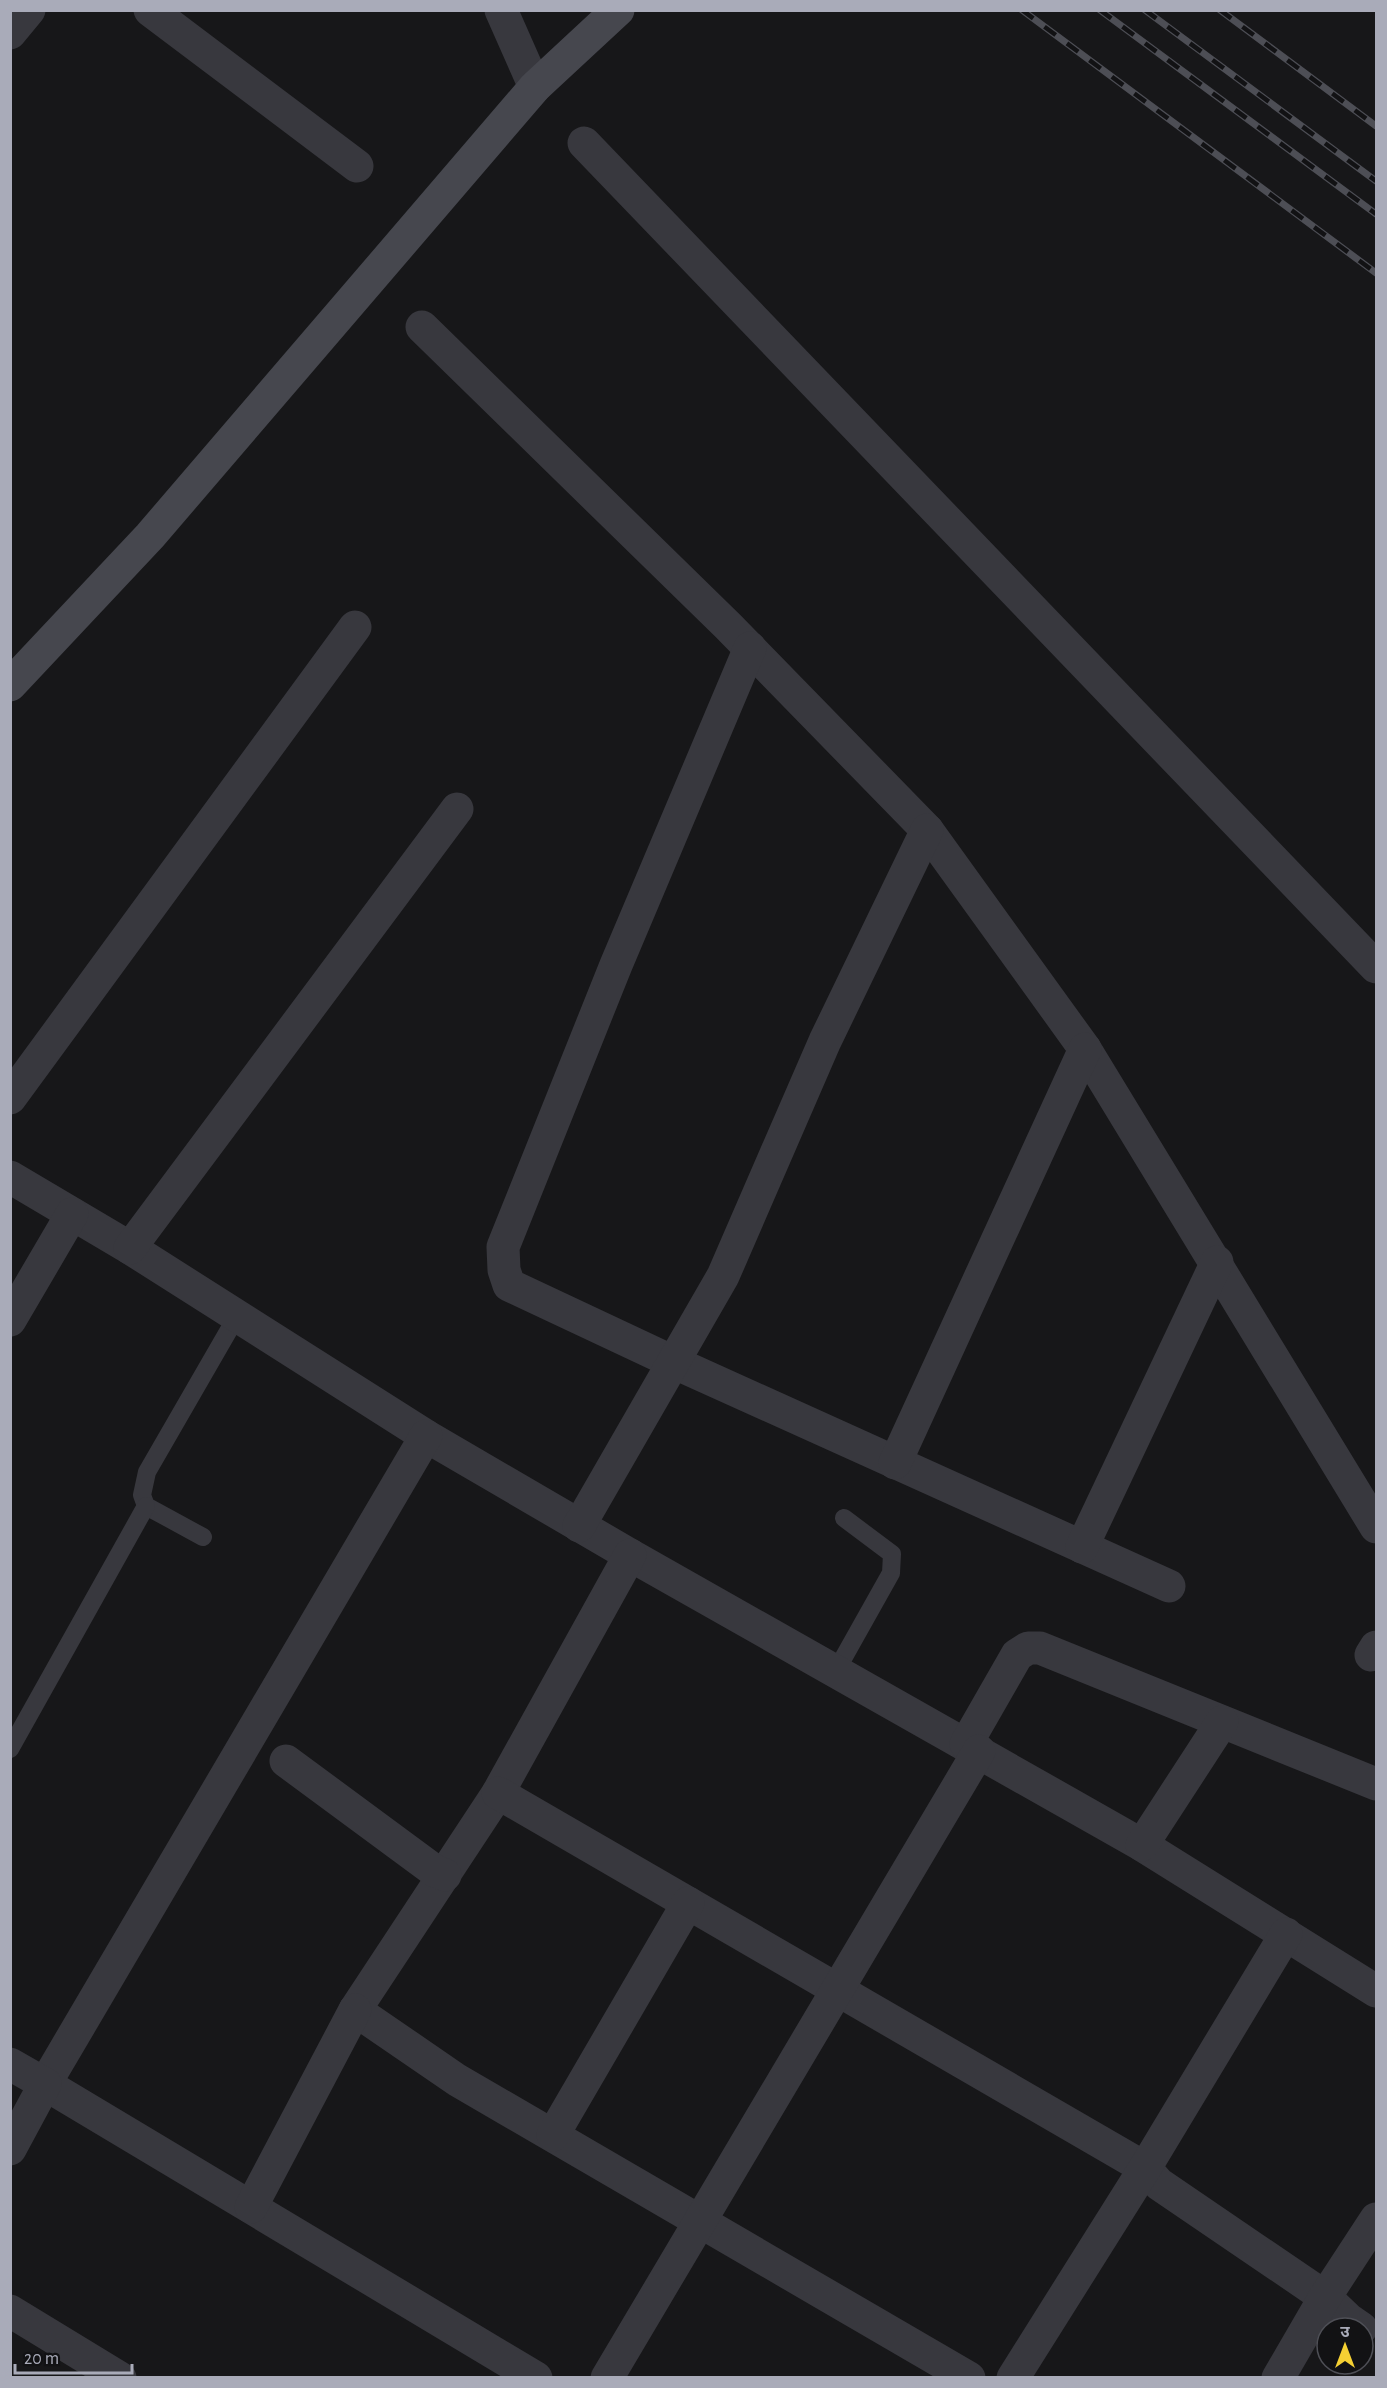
<svg xmlns="http://www.w3.org/2000/svg" width="1387" height="2388" font-family="'Alegreya Sans','Noto Sans Devanagari',sans-serif">
  <style>
    .lines { fill: none; stroke-linecap: round; stroke-linejoin: round }
    .lane { stroke: #38383e; stroke-width: 18 }
    .street { stroke: #38383e; stroke-width: 33 }
    .secondary { stroke: #46474e; stroke-width: 33 }
    .rail-casing { stroke: #4d4e55; stroke-width: 7 }
    .rail { stroke: #121214; stroke-width: 4.5; stroke-dasharray: 14; stroke-linecap: butt }
  </style>
  <rect width="100%" height="100%" fill="#171719"/>
  <g class="lines">
    <g class="lane">
      <path d="M203 1537 146 1506 142 1495 147 1472 237 1316"/>
      <path d="M836 1671 891 1573 892 1554 844 1518"/>
      <path d="M10 1749 146 1506"/>
    </g>
    <g class="street">
      <path d="M150 10 357 166"/>
      <path d="M501 10 535 87"/>
      <path d="M10 33 29 10"/>
      <path d="M584 143 1376 967"/>
      <path d="M422 327 728 626 927 830 1085 1049 1376 1527"/>
      <path d="M750 648 616 965 503 1247 504 1270 509 1285 673 1362 1169 1586"/>
      <path d="M10 1098 355 627"/>
      <path d="M10 1177 130 1248 426 1436 630 1555 1142 1845 1376 1991"/>
      <path d="M130 1248 457 809"/>
      <path d="M10 1320 72 1214"/>
      <path d="M426 1436 45 2084 536 2378"/>
      <path d="M895 1463 1085 1049"/>
      <path d="M579 1526 723 1276 825 1041 927 830"/>
      <path d="M1082 1547 1217 1262"/>
      <path d="M630 1555 498 1793 355 2010 457 2080 969 2378"/>
      <path d="M1371 1655 1376 1647"/>
      <path d="M966 1744 1017 1655 1028 1648H1040L1376 1784"/>
      <path d="M286 1761 435 1871 445 1875"/>
      <path d="M498 1793 1145 2168 1159 2184 1325 2297 1348 2319 1361 2328"/>
      <path d="M1142 1845 1222 1722"/>
      <path d="M10 2064 45 2084 10 2149"/>
      <path d="M553 2135 688 1903"/>
      <path d="M251 2207 355 2010"/>
      <path d="M10 2311 120 2378"/>
      <path d="M607 2378 979 1751"/>
      <path d="M1013 2378 1145 2168 1286 1934"/>
      <path d="M1278 2378 1325 2297 1376 2219"/>
    </g>
    <path class="secondary" d="M10 685 150 536 535 87 618 10"/>
    <defs>
      <g id="rail">
        <path d="M1022 10 1376 273"/>
        <path d="M1100 10 1376 214"/>
        <path d="M1145 10 1376 181"/>
        <path d="M1220 10 1376 126"/>
      </g>
    </defs>
    <use href="#rail" class="rail-casing"/>
    <use href="#rail" class="rail"/>
  </g>
  <rect width="1387" height="2388" fill="none" stroke="#a9abb9" stroke-width="24"/>
  <g transform="translate(1345 2346)"><circle r="28" fill="#121214" stroke="#4e4f56" stroke-width="1.5"/>
  <path d="M0-4.5L10 22L0 15L-10 22Z" fill="#f5d033"/>
  <text y="-9" font-size="16" font-weight="bold" text-anchor="middle" fill="#a9abb9">उ</text>
  </g>
  <path d="M15 2364v9h117v-9" fill="none" stroke="#a9abb9" stroke-width="3"/>
  <text x="24" y="2364" font-size="18" fill="#a9abb9" stroke="#121214" stroke-width="4.5" paint-order="stroke">20 m</text>
</svg>
